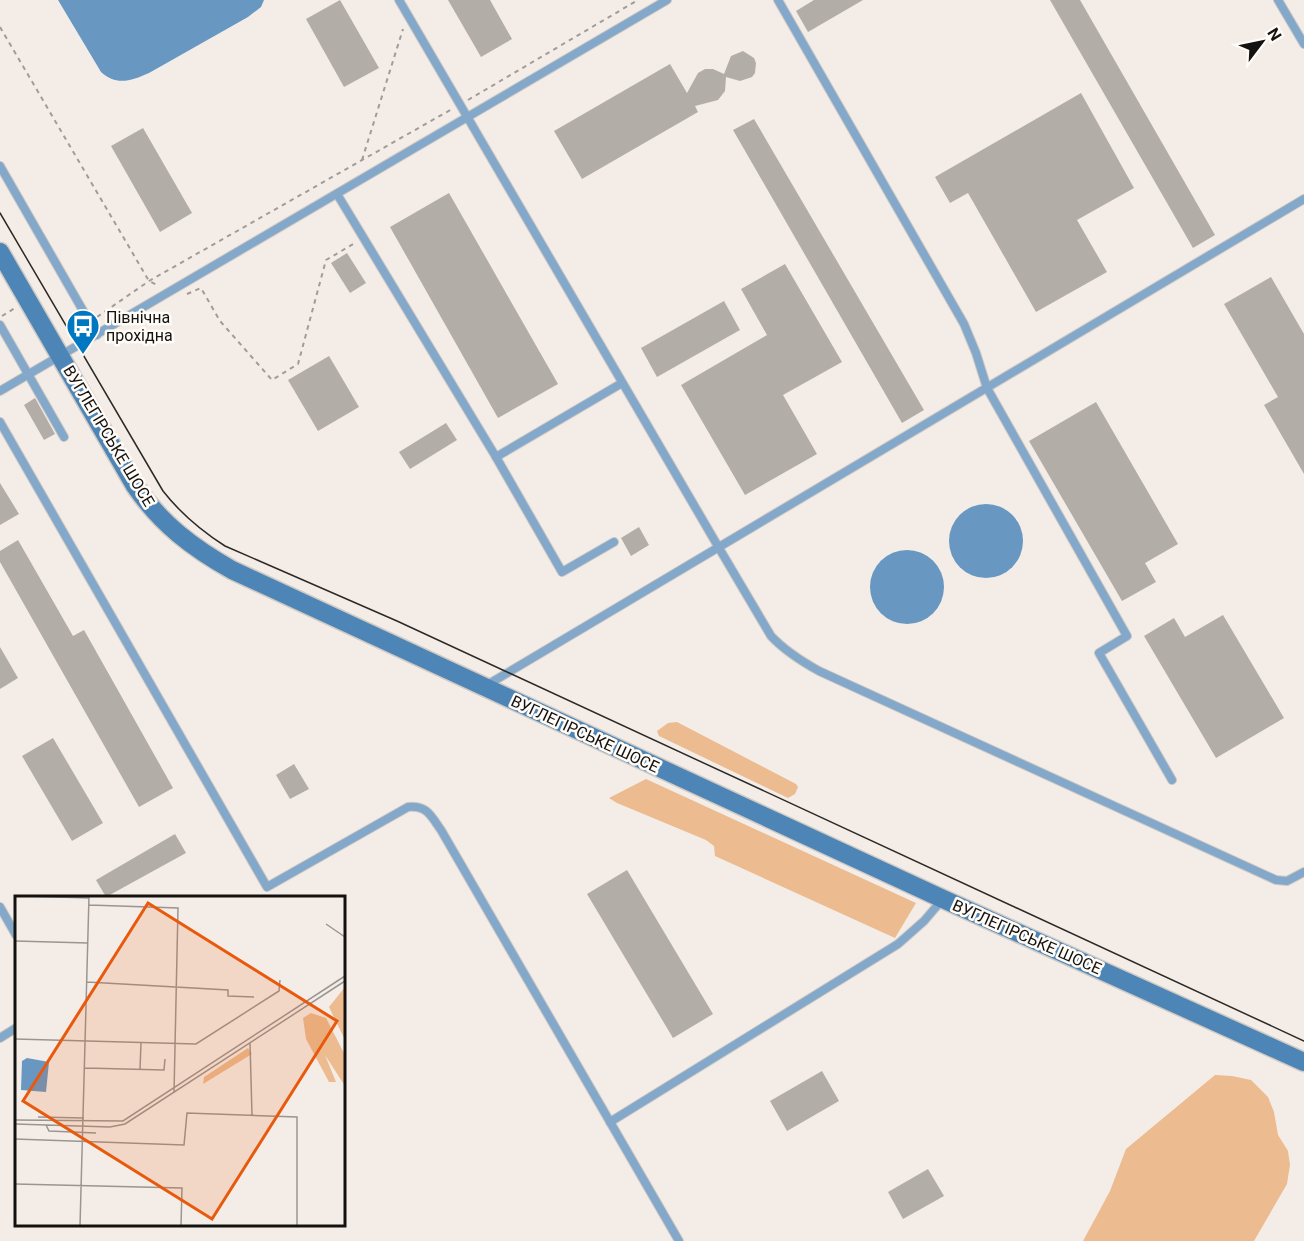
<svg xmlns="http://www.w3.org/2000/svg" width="1304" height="1241" font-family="Roboto,sans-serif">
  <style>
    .green { fill: #ecbb8f }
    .water { fill: #6898c2 }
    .building { fill: #b3ada7 }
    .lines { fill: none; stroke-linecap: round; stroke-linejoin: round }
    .lane-casing { stroke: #d0cac5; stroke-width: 10 }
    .secondary-casing { stroke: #d0cac5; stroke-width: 21 }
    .path { stroke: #a19c97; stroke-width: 2; stroke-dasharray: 4.5 4.5; stroke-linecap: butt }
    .lane { stroke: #83a8ca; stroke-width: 8 }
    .secondary { stroke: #4c85b6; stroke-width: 18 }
    .tram { stroke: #2b2926; stroke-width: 1.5 }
    .labels { text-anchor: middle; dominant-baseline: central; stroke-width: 5; stroke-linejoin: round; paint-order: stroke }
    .poi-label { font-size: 16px; fill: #141210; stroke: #fffbf7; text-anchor: start }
    .street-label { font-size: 16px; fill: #141210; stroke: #fffbf7 }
    .inset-road { fill: none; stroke: #9a9591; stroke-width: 1.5 }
    .view { fill: #e8590c; fill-opacity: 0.15; stroke: #e8590c; stroke-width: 3 }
    .inset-edge { fill: none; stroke: #141210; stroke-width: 3 }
  </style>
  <rect width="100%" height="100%" fill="#f4ede7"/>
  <g class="green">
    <path d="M677 722 796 784 798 787 795 794 788 798 659 736 657 731 668 723Z"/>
    <path d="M646 779 916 903 895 938 715 856 714 846 706 840 617 803 609 798Z"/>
    <path d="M1215 1075 1232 1076 1251 1080 1268 1097 1274 1112 1278 1135 1288 1151 1290 1165 1287 1184 1254 1241H1083L1110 1191 1126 1149Z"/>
  </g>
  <g class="water">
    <path d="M58 0H264L261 7 248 17 149 73C131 81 116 86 101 72Z"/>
    <circle cx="986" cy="541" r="37"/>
    <circle cx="907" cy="587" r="37"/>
  </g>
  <g class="building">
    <path d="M340 0 379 68 344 87 306 19Z"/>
    <path d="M448 0H490L512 39 481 57Z"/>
    <path d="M814 0H863L808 32 796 11Z"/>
    <path d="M1050 0H1080L1215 235 1193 248Z"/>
    <path d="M743 51 754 58 756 63 755 73 752 77 740 81 726 77 725 91 718 100 695 106 698 112 582 179 554 131 670 64 687 93 698 73 705 69H713L724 74 731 56Z"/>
    <path d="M1081 93 1134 188 1077 220 1107 272 1036 312 968 193 950 203 935 177Z"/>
    <path d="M754 119 924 410 902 423 733 130Z"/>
    <path d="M143 128 192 213 160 232 111 146Z"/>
    <path d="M449 193 558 384 498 418 390 227Z"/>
    <path d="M347 253 366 283 350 293 331 263Z"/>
    <path d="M785 264 842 362 783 395 817 454 745 495 681 385 767 335 741 289Z"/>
    <path d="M1271 277 1304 334V474L1264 405 1278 397 1224 304Z"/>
    <path d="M724 301 740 330 657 377 641 348Z"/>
    <path d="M329 356 359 407 318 431 288 380Z"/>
    <path d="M35 398 55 434 44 440 24 405Z"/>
    <path d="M1096 402 1178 544 1145 563 1156 582 1122 601 1029 441Z"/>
    <path d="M446 423 457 440 410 469 399 452Z"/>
    <path d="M0 483 19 514 0 525Z"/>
    <path d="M639 527 649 545 631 556 621 538Z"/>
    <path d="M18 540 73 636 84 630 173 788 139 807 0 562V551Z"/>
    <path d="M1223 615 1284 718 1216 758 1144 636 1174 618 1185 637Z"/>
    <path d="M0 647 18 678 0 689Z"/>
    <path d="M53 738 103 823 72 841 22 756Z"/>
    <path d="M294 764 309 789 290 799 276 775Z"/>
    <path d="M175 834 186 853 106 897 96 880Z"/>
    <path d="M627 870 713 1014 673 1038 587 894Z"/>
    <path d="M822 1071 839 1101 787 1131 770 1101Z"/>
    <path d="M928 1169 944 1196 903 1219 888 1192Z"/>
  </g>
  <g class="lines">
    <defs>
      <g id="lane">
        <path d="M399 0 719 548 771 636C785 651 801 661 819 671L1276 880 1287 881 1304 872"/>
        <path d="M778 0 964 324 976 353 987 388 1127 636 1099 653 1172 780"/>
        <path d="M1278 0 1304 44"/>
        <path d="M0 166 97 335"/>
        <path d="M337 194 496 457 562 572 614 542"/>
        <path d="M0 325 64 437"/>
        <path d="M0 391 667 0"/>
        <path d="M0 422 267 887 408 807C427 805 431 816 441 830L679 1241"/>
        <path d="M496 457 622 383"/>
        <path d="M487 685 1304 199"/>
        <path d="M0 907 16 935"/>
        <path d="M0 1038 16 1028"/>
        <path d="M610 1122 898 944 924 921 942 900"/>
      </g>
      <path id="secondary" d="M0 252 135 486C161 524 193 548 232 570L943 899 1304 1062"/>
    </defs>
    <use href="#lane" class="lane-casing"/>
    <use href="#secondary" class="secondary-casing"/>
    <g class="path">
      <path d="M0 27 149 281 159 286"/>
      <path d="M468 100 638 0"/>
      <path d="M362 160 403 29"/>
      <path d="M187 294 201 288 220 321 272 380 298 364 326 260 355 243"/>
      <path d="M2 316 15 308"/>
      <path d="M97 317 149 281 452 109"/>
    </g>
    <use href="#lane" class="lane"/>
    <use href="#secondary" class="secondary"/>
    <path class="tram" d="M0 213 163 491C181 514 200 530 225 546L397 621 1304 1041"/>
  </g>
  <defs>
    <symbol id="bus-pin" viewBox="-11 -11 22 30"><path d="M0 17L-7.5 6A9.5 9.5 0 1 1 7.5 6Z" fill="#0077c1" stroke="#fffbf7"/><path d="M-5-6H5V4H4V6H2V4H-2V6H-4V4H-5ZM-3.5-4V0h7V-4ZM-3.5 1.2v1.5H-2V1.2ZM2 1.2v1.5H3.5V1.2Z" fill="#fff"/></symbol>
  </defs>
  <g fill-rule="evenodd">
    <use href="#bus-pin" x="64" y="307" width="38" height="52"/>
  </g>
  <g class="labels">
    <g class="poi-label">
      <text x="106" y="317">Північна<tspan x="106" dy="18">прохідна</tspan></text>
    </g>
    <g class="street-label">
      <text transform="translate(109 436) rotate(59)">ВУГЛЕГІРСЬКЕ ШОСЕ</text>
      <text transform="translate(585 734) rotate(25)">ВУГЛЕГІРСЬКЕ ШОСЕ</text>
      <text transform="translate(1027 937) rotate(24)">ВУГЛЕГІРСЬКЕ ШОСЕ</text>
    </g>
  </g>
  <g transform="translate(15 896)">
    <rect width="330" height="330" fill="#f4ede7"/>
    <path d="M330 91V144L314 111ZM296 117 311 122 330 159V190L310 159 321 186H314L291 143 288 122ZM233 152 237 158 188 188 189 181Z" fill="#ecbb8f"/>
    <path d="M12 162 34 166 31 196 6 194 7 165Z" fill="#6898c2"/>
    <path class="inset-road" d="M9 0 74 2M74 9 163 12 159 197M311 28 330 41M0 45 73 47M330 50V70M72 86 213 94V100L239 101M0 143 181 148 264 95 265 84M235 147 237 219M70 172 149 174 150 163M125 173 126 147M23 221 69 222M0 224 108 225 330 80M0 228 95 231 110 228 330 85M31 229 34 235 81 237M0 243 169 249 172 217 282 221V330M0 288 167 292 166 330M65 330 74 0"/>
    <path class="view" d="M133 7 322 125 197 323 8 205Z"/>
    <rect width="330" height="330" class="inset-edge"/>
  </g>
  <g transform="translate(1262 42) rotate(58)" stroke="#fffbf7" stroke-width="4.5" paint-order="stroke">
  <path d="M0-4.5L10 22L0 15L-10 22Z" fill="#141210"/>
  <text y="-9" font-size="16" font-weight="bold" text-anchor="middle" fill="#141210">N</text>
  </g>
</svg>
